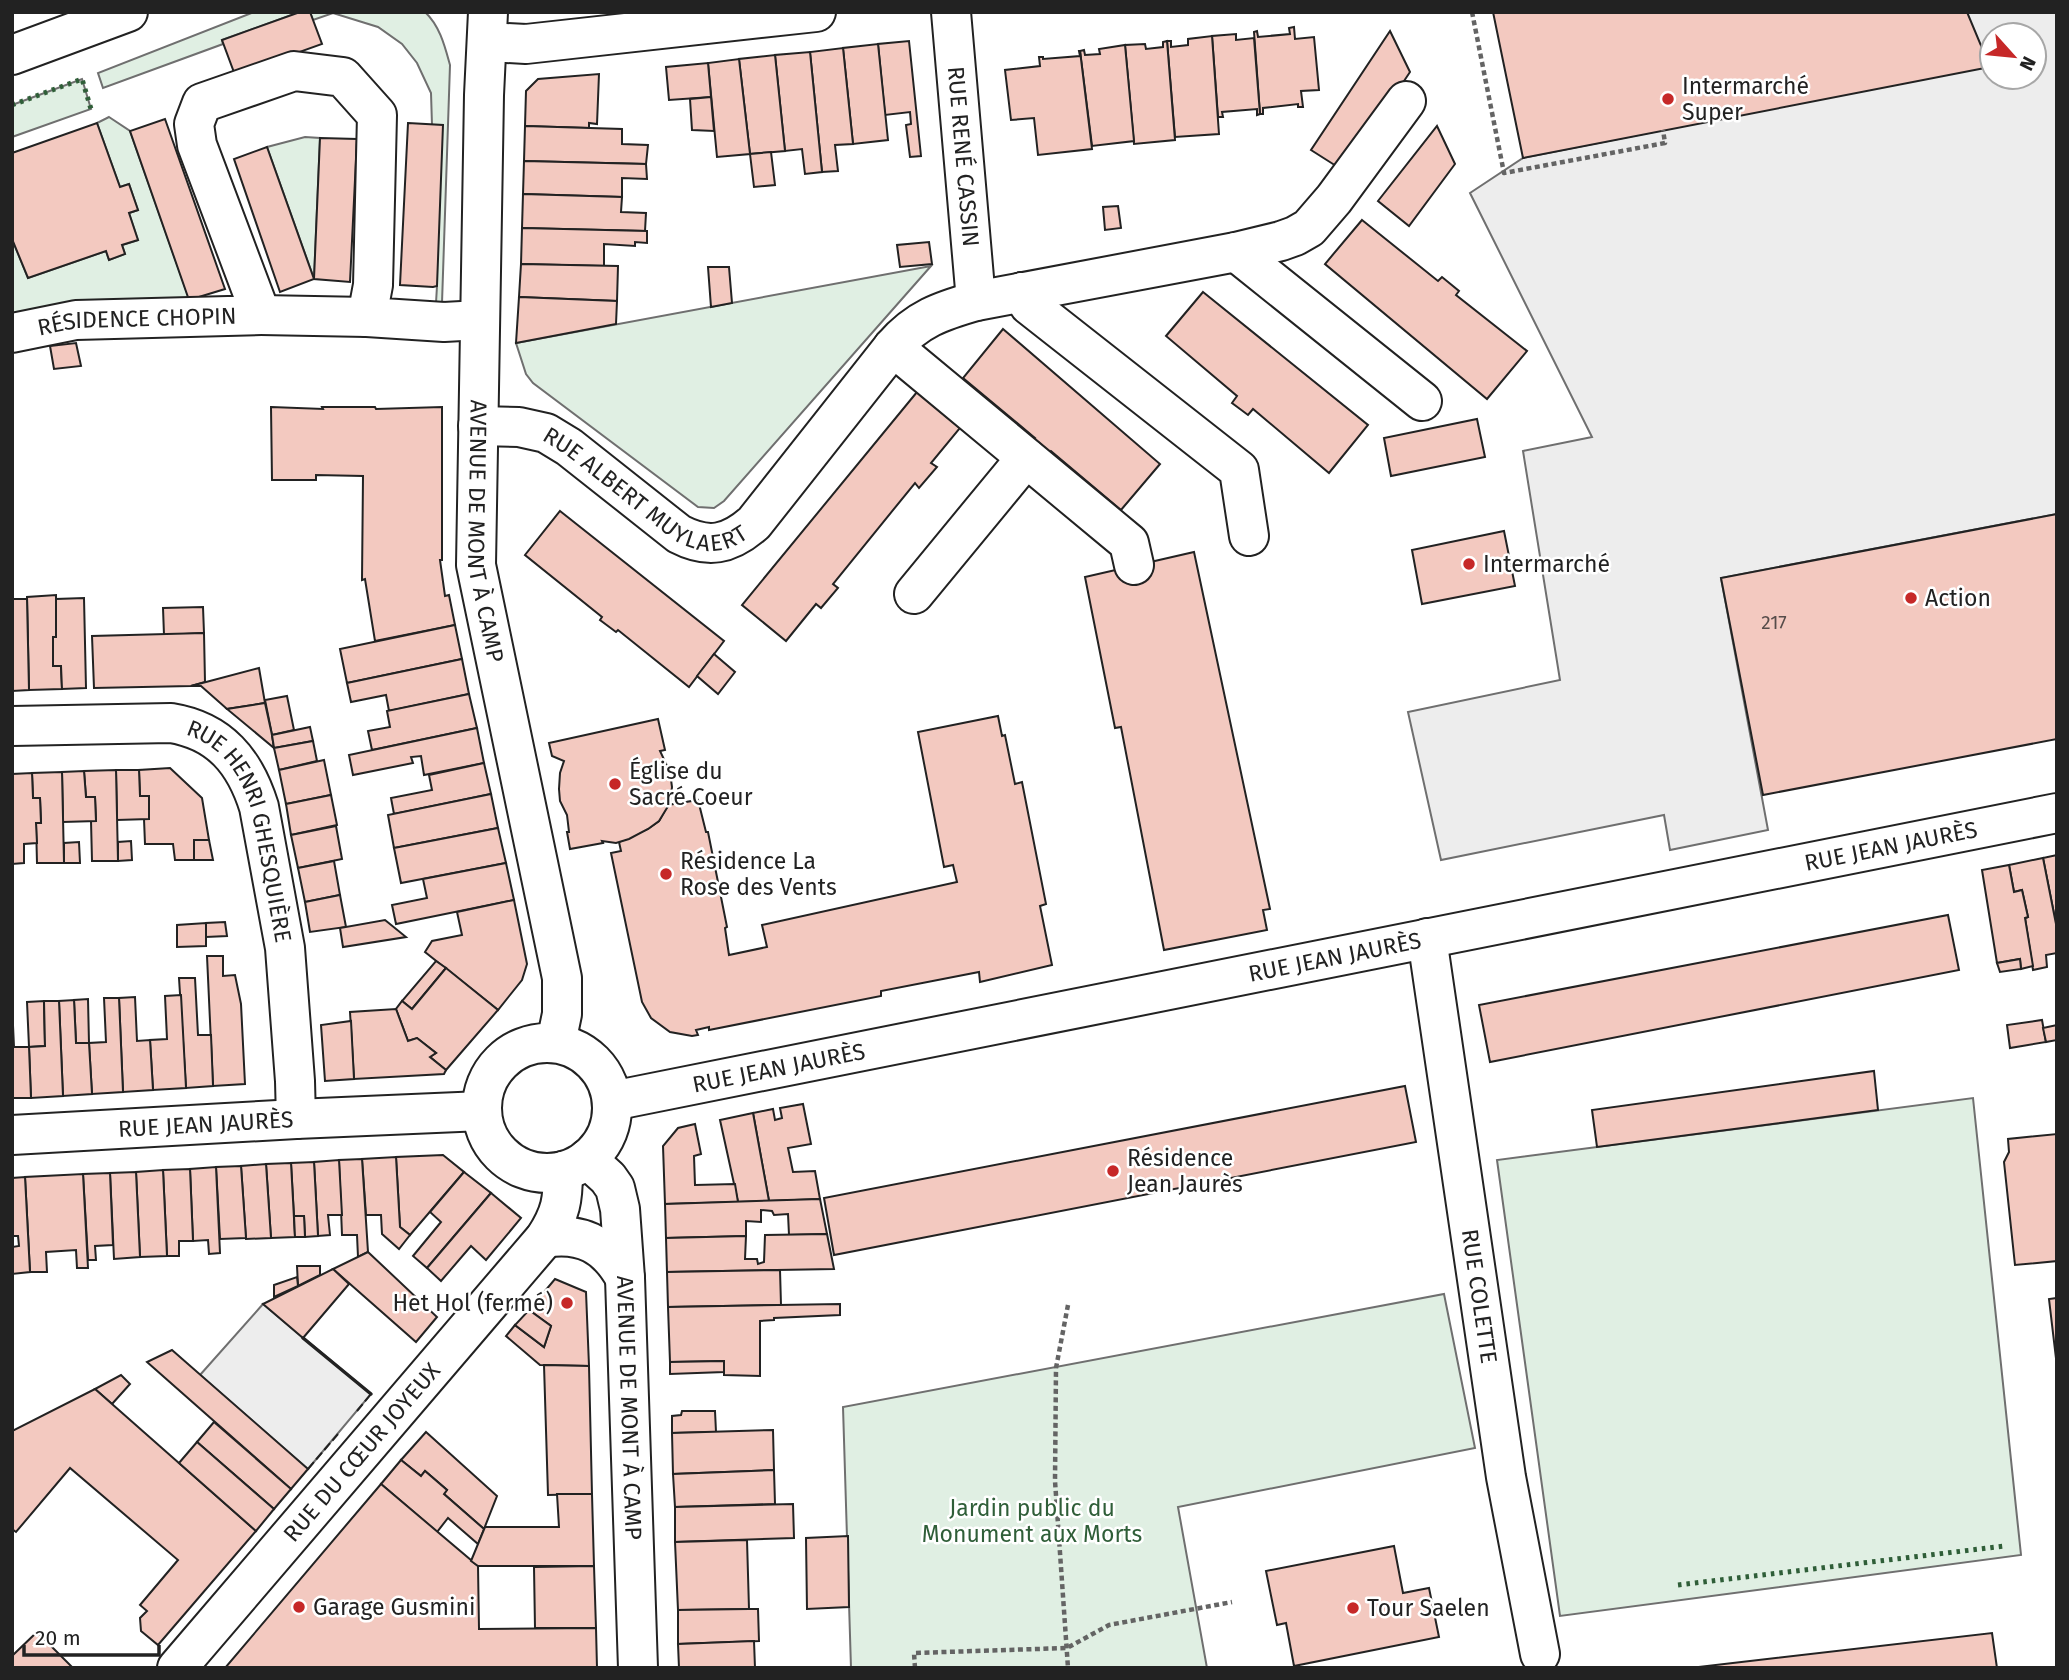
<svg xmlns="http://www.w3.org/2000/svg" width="2069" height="1680" font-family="'Fira Sans',sans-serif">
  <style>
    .green { fill: #e0efe3; stroke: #6f6f6f; stroke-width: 2 }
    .parking { fill: #ededed; stroke: #6f6f6f; stroke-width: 2; fill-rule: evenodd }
    .building { fill: #f3c9c0; stroke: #222; stroke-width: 2 }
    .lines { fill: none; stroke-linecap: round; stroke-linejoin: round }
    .minor-casing { stroke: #222; stroke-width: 42 }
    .path { stroke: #646464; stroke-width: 4.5; stroke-dasharray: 5 3.5; stroke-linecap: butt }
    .minor { stroke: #fff; stroke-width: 38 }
    .hedge { stroke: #2f5e38; stroke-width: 5; stroke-dasharray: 3.5 5; stroke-linecap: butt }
    .fence { stroke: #222; stroke-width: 2; stroke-dasharray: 9 3.5; stroke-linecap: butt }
    .wall { stroke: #222; stroke-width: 3.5 }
    .poi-dot { fill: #c62828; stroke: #fff; stroke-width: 2.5 }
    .labels { text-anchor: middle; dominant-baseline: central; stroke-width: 5; stroke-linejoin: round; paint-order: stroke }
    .number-label { font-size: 19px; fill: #564c4a }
    .poi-label { font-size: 23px; fill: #222; stroke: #fff; text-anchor: start }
    .street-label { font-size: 23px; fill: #222; stroke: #fff }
    .park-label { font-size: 23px; fill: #2f5e38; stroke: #fff }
  </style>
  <rect width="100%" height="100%" fill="#fff"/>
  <g class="green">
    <path d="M254 12H300L222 40 223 44 103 88 98 73Z"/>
    <path d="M310 12H425C440 26 445 47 450 65L442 303H436L437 286 431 93 417 63 402 44 378 27 333 13 313 20Z"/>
    <path d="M82 79 91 109 12 137V105Z"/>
    <path d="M109 117 130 131 192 307 12 314V239L28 278 106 251 109 260 125 254 122 245 138 240 129 213 138 210 129 184 120 187 97 123Z"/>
    <path d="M305 137 320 138 314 279 267 147Z"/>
    <path d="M931 266 724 501 714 508 698 507 533 383 526 374 516 343Z"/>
    <path d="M1973 1098 2021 1555 1560 1616 1497 1160Z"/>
    <path d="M1444 1294 1475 1448 1178 1507 1207 1668H851L843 1407Z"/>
  </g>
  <g class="parking">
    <path d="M1967 12H2057V514L1721 578 1768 830 1670 850 1664 815 1441 860 1408 712 1560 680 1523 451 1592 437 1470 193 1523 158 1663 130ZM1992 35H2034V77H1992Z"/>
    <path d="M263 1304 371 1394 308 1469 200 1375Z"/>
  </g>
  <g class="building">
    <path d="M300 12H310L322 44 235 75 222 40Z"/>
    <path d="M1493 12H1967L1990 67 1523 158Z"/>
    <path d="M1294 27 1295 39 1314 37 1319 90 1301 91 1303 107H1298V104L1263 108V114H1260L1254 32 1257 31 1258 37 1290 34 1289 28Z"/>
    <path d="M1390 31 1410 72 1344 171 1311 150Z"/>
    <path d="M1236 34V40L1254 38 1260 114 1257 115V109L1222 112 1223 117H1218L1212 36Z"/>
    <path d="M1212 36 1219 134 1175 137 1167 41H1171V47L1188 45V39Z"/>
    <path d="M909 41 921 156 910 157 906 125 911 124 910 112 885 115 878 44Z"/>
    <path d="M1167 41 1175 140 1134 144 1125 45 1145 44 1146 49 1163 47V42Z"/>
    <path d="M878 44 888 140 853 144 843 48Z"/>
    <path d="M1125 45 1134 141 1092 146 1080 51 1084 50 1085 55 1100 54 1099 49Z"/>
    <path d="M843 48 853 144 835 145 838 171 822 172 810 52Z"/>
    <path d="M1079 51H1080L1092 149 1038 155 1034 118 1011 120 1005 70 1040 66 1039 57H1043V59L1080 56Z"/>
    <path d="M810 52 822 172 805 174 802 149 785 151 775 55Z"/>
    <path d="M775 55 785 151 750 154 739 59Z"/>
    <path d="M739 59 750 154 717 157 708 63Z"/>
    <path d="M708 63 711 97 669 100 666 67Z"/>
    <path d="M599 74 597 124 589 123V128L525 126 526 91 538 79Z"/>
    <path d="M711 97 714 131 692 130 690 99Z"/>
    <path d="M165 119 225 289 189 300 130 131Z"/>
    <path d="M97 123 120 187 129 184 138 210 129 213 138 240 122 245 125 254 109 260 106 251 28 278 12 239V153Z"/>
    <path d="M408 123 443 125 437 286 433 287 400 285Z"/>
    <path d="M525 126 622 129V144L648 145 646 164 524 161Z"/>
    <path d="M1437 126 1455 164 1409 226 1378 201Z"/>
    <path d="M320 138 357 139 350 282 314 279Z"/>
    <path d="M267 147 314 279 280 292 234 159Z"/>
    <path d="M771 152 775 185 754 187 750 154Z"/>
    <path d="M524 161 646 164 647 179 622 178V197L523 194Z"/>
    <path d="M523 194 622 197 621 212 646 213 645 231 522 228Z"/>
    <path d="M1118 206 1121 228 1105 230 1103 207Z"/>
    <path d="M1362 220 1438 281 1442 277 1459 291 1456 295 1527 351 1487 399 1325 264Z"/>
    <path d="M522 228 647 231V243L635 242V246L604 244V266L521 264Z"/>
    <path d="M929 242 932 264 900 267 897 245Z"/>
    <path d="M521 264 618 266 617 301 519 297Z"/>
    <path d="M708 267H729L732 303 711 307Z"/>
    <path d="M1203 292 1368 425 1329 473 1253 409 1248 415 1232 403 1237 396 1166 336Z"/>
    <path d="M519 297 617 301 616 324 516 343Z"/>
    <path d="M1003 329 1160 464 1121 510 1051 451 1047 455 1031 442 1035 438 963 378Z"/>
    <path d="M76 343 81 366 54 369 50 346Z"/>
    <path d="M917 392 960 428 931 463 937 467 919 488 915 483 833 584 838 588 821 608 816 604 786 641 742 605Z"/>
    <path d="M271 407 323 409 322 407H375L376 409 442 407V560H440L445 596 449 595 455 625 375 641 365 579 362 580 363 476 316 475V480H272Z"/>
    <path d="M1477 419 1485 457 1391 476 1384 438Z"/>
    <path d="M560 511 724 641 689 687 618 630 616 632 600 620 602 617 525 555Z"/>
    <path d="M2057 514V739L1763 795 1721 578Z"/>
    <path d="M1504 531 1515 586 1422 604 1412 550Z"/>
    <path d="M1194 552 1270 909 1263 910 1267 930 1164 950 1121 727 1115 728 1085 577Z"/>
    <path d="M56 595V637H53V666H61L62 689 29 690 27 597Z"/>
    <path d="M84 598 86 688 62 689 61 666H53V637H56V599Z"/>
    <path d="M12 599H27L29 690 12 691Z"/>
    <path d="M203 607 204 633 164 635 163 608Z"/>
    <path d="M455 625 462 659 347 683 340 649Z"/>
    <path d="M204 633 205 682 191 686 94 688 92 636Z"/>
    <path d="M714 654 735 672 718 694 697 676Z"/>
    <path d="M462 659 469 694 389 711 386 695 351 702 347 683Z"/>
    <path d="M259 668 265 703 227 709 201 686H191Z"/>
    <path d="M469 694 477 728 372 750 368 731 390 727 387 711Z"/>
    <path d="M287 696 294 730 272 735 265 700Z"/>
    <path d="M265 703 272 735 274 748 227 709Z"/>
    <path d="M998 716 1002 736 1005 735 1015 784 1022 782 1046 904 1040 906 1052 965 980 982 979 972 881 991V996L709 1030V1027L696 1030 698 1035 692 1036 670 1032 651 1018 642 1002 611 853 621 851 619 842 648 829 659 821 668 805 698 800 706 832H708L727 927 725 928 729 955 767 947 762 925 957 882 953 865 944 867 918 732Z"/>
    <path d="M658 719 665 750 660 751 670 772 672 787 670 803 659 821 648 829 629 839 616 843 602 841 603 843 570 849 567 832H569L567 815 560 801 559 789 560 773 564 761 552 756 549 743Z"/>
    <path d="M310 727 313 741 274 748 272 735Z"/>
    <path d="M477 728 484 763 424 775 421 756 411 757 413 763 353 775 349 755Z"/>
    <path d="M313 741 317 761 279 770 274 748Z"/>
    <path d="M324 760 331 795 286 804 279 770Z"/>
    <path d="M484 763 491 794 394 814 391 798 432 790 429 775Z"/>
    <path d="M170 768 202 798 209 840H194V860H175L173 844H145L144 819H149V796H140L139 770Z"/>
    <path d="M116 770H139L140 796H149V819L117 820Z"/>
    <path d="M116 770 118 861H92L91 821H96L95 797H86L84 771Z"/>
    <path d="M84 771 86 797H95L96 821 63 822 62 772Z"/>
    <path d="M62 772 64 863H37L36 823H41L40 798H33L32 773Z"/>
    <path d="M32 773 33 798H40L41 823H36L37 843 24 844V863L12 864V774Z"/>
    <path d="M491 794 498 828 394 848 388 815Z"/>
    <path d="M331 795 337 825 291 835 286 804Z"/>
    <path d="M336 826 342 859 298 868 291 835Z"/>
    <path d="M498 828 506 863 401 883 394 848Z"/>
    <path d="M194 840H209L213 860H194Z"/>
    <path d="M131 841 132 860 118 861V842Z"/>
    <path d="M79 842 80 863H64V843Z"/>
    <path d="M2057 855V929L2043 858Z"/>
    <path d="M2043 858 2057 929V953L2046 955 2047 967 2033 970 2025 918 2028 917 2022 890 2014 892 2009 865Z"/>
    <path d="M334 861 340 895 305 902 298 868Z"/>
    <path d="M506 863 514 900 396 924 392 905 427 898 423 879Z"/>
    <path d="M2009 865 2014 892 2022 890 2028 917 2025 918 2033 966 2021 969 2020 959 1997 963 1982 870Z"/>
    <path d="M340 895 346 927 310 932 305 902Z"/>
    <path d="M514 900 527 964 522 980 498 1010 425 952 432 941 462 935 457 912Z"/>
    <path d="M1948 915 1959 970 1490 1062 1479 1005Z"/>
    <path d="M385 920 406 937 343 947 340 928Z"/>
    <path d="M225 922 227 936 206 937V923Z"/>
    <path d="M206 923V946L177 947V925Z"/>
    <path d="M207 956H223V976L235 975 241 1004 245 1084 213 1086Z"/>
    <path d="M2020 959 2021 969 2000 972 1997 963Z"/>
    <path d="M436 961 446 968 412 1009 402 1001Z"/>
    <path d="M446 968 498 1010 446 1070 430 1057 436 1053 417 1038 408 1041 396 1009 402 1001 412 1009Z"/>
    <path d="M179 978H195L198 1035H211L213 1086 186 1088Z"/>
    <path d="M181 995 186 1088 153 1090 150 1040 167 1039 165 996Z"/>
    <path d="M135 997 137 1041 150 1040 153 1090 123 1092 119 998Z"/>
    <path d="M104 998H119L123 1092 92 1094 89 1043 106 1042Z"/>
    <path d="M88 999 89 1043H76L74 1000Z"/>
    <path d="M74 1000 76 1043H89L92 1094 63 1096 59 1001Z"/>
    <path d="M44 1001 45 1046 29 1047 27 1002Z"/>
    <path d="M44 1001H59L63 1096 31 1098 29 1047 45 1046Z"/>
    <path d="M12 1004 14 1047H29L31 1098H12Z"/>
    <path d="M396 1009 408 1041 417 1038 436 1053 430 1057 446 1070 444 1074 354 1079 350 1012Z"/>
    <path d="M2042 1020 2046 1042 2010 1048 2007 1025Z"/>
    <path d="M351 1021 354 1079 325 1081 321 1025Z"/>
    <path d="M2057 1025V1040L2046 1042 2043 1028Z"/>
    <path d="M1874 1071 1878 1110 1597 1147 1592 1110Z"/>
    <path d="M1405 1086 1416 1142 834 1255 824 1198Z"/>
    <path d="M803 1104 811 1144 788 1148 793 1172 815 1171 820 1199 769 1201 753 1113 773 1109 775 1120 782 1118 780 1108Z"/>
    <path d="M753 1113 769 1201 738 1202 720 1120Z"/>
    <path d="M695 1124 701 1154 694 1156 695 1185 735 1184 738 1202 665 1204 663 1146 678 1128Z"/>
    <path d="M2057 1134V1261L2015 1265 2004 1162 2009 1152 2008 1139Z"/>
    <path d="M443 1155 464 1172 410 1235 400 1227 396 1157Z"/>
    <path d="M396 1157 400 1227 410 1235 399 1249 382 1234 381 1215H366L362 1159Z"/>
    <path d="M362 1159 368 1252 358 1257 357 1235H342L339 1160Z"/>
    <path d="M339 1160 342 1215H328L330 1235 318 1236 314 1162Z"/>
    <path d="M314 1162 318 1236 305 1237 304 1216H294L291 1163Z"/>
    <path d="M291 1163 295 1237 271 1238 266 1164Z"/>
    <path d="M266 1164 271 1238 246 1239 241 1166Z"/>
    <path d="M241 1166 246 1238 220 1239 216 1167Z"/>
    <path d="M216 1167 220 1253 209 1254 208 1240 193 1241 190 1169Z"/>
    <path d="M190 1169 193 1241H179V1256H167L163 1170Z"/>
    <path d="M163 1170 167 1256 140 1257 136 1172Z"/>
    <path d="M136 1172 140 1257 114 1259 110 1173Z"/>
    <path d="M464 1172 491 1193 427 1268 413 1256 441 1222 430 1212Z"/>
    <path d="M110 1173 113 1245 95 1246 96 1260H88L83 1174Z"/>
    <path d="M83 1174 88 1268H77L76 1250 46 1252 47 1272H30L25 1177Z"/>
    <path d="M25 1177 30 1272 12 1274V1247L19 1246 18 1236H12V1178Z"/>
    <path d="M491 1193 521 1218 486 1260 471 1246 441 1281 427 1268Z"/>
    <path d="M820 1199 827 1234 789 1235 788 1214 774 1215 772 1211 761 1210V1222L746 1221V1236L666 1238 665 1204Z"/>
    <path d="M294 1216H304L305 1237H295Z"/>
    <path d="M827 1234 834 1269 667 1272 666 1238 746 1236 745 1259H757L758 1264 764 1262 765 1235Z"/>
    <path d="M368 1252 437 1317 416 1342 333 1269Z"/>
    <path d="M297 1266H320V1275L298 1286Z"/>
    <path d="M333 1269 349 1284 303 1338 263 1304Z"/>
    <path d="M780 1270 781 1305 668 1307 667 1272Z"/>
    <path d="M297 1277 298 1286 274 1297V1285Z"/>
    <path d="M555 1279 586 1292 589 1366 540 1365 506 1336 515 1325 544 1347 551 1326 529 1310Z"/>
    <path d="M2057 1298V1367L2049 1299Z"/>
    <path d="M840 1304V1315L774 1318V1320L760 1321V1376L724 1375V1361L670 1362 668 1307Z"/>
    <path d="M529 1310 551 1326 544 1347 515 1325Z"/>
    <path d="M172 1350 308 1469 291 1489 147 1362Z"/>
    <path d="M724 1361V1372L670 1374V1362Z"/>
    <path d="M544 1365 589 1366 592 1494 548 1495Z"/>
    <path d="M121 1375 130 1384 112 1404 95 1389Z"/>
    <path d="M95 1389 256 1531 158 1645 141 1631 140 1618 147 1611 140 1605 178 1560 70 1468 16 1532 12 1529V1431Z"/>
    <path d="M682 1411H715L716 1432 672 1433V1416L681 1415Z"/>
    <path d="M214 1422 291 1489 274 1509 197 1442Z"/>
    <path d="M773 1430 774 1470 673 1474 672 1433Z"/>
    <path d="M426 1432 497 1496 484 1529 444 1494 447 1490 425 1471 421 1476 401 1460Z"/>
    <path d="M197 1442 274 1509 256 1531 179 1463Z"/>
    <path d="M401 1460 421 1476 425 1471 447 1490 444 1494 484 1529 478 1544 448 1518 437 1532 381 1484Z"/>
    <path d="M774 1470 775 1504 675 1507 673 1474Z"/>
    <path d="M381 1484 478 1566 479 1629 596 1628 597 1668H225Z"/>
    <path d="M557 1494H592L594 1566H478L471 1561 485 1527H559Z"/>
    <path d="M793 1504 794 1538 675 1542V1507Z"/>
    <path d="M848 1536 849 1607 807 1609 806 1538Z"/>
    <path d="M747 1540 749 1609 678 1610 675 1542Z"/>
    <path d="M1394 1546 1403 1593 1429 1588 1439 1637 1294 1666 1286 1623 1277 1625 1266 1571Z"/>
    <path d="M594 1566 596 1628H535L534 1567Z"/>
    <path d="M749 1609H758L759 1641 678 1644V1610Z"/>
    <path d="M37 1632 73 1668H12V1656Z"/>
    <path d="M1992 1633 1997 1668H1690Z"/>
    <path d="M754 1641 755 1668H679L678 1644Z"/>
  </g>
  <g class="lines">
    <defs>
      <g id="minor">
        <path id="s1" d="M488 12 484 95 476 565 562 978V1014L556 1043"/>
        <path id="s2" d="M951 12 976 301"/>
        <path d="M487 42 526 44 816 12"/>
        <path d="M12 55 128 12"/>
        <path d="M1236 252 1422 401"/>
        <path d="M1022 292 1029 305 1239 470 1249 536"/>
        <path d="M261 315 367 317"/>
        <path id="s3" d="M12 333 76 320 261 315 197 145 194 124 202 103 294 71 343 77 377 115 373 285 367 317 444 322 480 320"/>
        <path d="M893 347 1129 543 1134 565"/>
        <path id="s4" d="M478 426 519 427 546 433 569 447 679 534C708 549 729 545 754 523L893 347C917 319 941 311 976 301L1236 252 1281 241 1295 236 1309 228 1334 199 1406 101"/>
        <path d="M914 594 1026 458"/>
        <path id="s5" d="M12 726 171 723C220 731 245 762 259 807L285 948 295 1081 296 1119"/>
        <path id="s6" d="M1427 938 1506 1477 1540 1654"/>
        <circle cx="547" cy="1108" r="65"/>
        <path id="s7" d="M612 1101 2057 813"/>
        <path id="s8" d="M12 1135 296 1119 482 1111"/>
        <path id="s9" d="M587 1159 608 1178 615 1188 620 1209 625 1278 638 1668"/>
        <path d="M545 1238C582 1232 607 1245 625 1278"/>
        <path id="s10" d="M177 1668 545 1238C561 1213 563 1200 563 1171"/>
      </g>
    </defs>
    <use href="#minor" class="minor-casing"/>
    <g class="path">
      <path d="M1472 12 1504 173 1665 143 1663 130"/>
      <path d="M1068 1305 1056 1368 1055 1481 1068 1668"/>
      <path d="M915 1668 914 1653 1067 1648 1109 1625 1232 1602"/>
    </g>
    <use href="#minor" class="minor"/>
    <g class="hedge">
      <path d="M12 105 82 79 91 109"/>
      <path d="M1678 1585 2005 1546"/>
    </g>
    <g class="fence">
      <path d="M357 1411 371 1394"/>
      <path d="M308 1469 338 1434"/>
    </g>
    <path class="wall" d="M303 1338 371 1394"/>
  </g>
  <g class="poi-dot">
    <circle cx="1668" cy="99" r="7"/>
    <circle cx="1469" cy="564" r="7"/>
    <circle cx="1911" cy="598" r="7"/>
    <circle cx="615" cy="784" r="7"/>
    <circle cx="666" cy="874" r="7"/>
    <circle cx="1113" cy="1171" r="7"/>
    <circle cx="567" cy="1303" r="7"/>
    <circle cx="299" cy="1607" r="7"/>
    <circle cx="1353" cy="1608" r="7"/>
  </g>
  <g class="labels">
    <g class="number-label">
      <text x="1774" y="622">217</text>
    </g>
    <g class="poi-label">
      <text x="1682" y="86">Intermarché<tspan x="1682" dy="26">Super</tspan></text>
      <text x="1483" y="564">Intermarché</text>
      <text x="1925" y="598">Action</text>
      <text x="629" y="771">Église du<tspan x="629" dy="26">Sacré Coeur</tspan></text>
      <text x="680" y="861">Résidence La<tspan x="680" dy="26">Rose des Vents</tspan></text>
      <text x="1127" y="1158">Résidence<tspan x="1127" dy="26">Jean Jaurès</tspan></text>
      <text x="553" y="1303" text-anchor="end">Het Hol (fermé)</text>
      <text x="313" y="1607">Garage Gusmini</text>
      <text x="1367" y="1608">Tour Saelen</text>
    </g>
    <g class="street-label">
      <text stroke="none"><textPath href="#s2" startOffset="145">RUE RENÉ CASSIN</textPath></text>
      <text stroke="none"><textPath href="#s3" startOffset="126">RÉSIDENCE CHOPIN</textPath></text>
      <text stroke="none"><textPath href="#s4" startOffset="187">RUE ALBERT MUYLAERT</textPath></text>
      <text stroke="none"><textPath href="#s1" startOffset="520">AVENUE DE MONT À CAMP</textPath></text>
      <text stroke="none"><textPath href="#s5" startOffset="301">RUE HENRI GHESQUIÈRE</textPath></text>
      <text stroke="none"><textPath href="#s7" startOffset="1304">RUE JEAN JAURÈS</textPath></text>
      <text stroke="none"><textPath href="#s7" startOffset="737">RUE JEAN JAURÈS</textPath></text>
      <text stroke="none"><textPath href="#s7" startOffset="170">RUE JEAN JAURÈS</textPath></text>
      <text stroke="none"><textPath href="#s8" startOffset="194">RUE JEAN JAURÈS</textPath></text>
      <text stroke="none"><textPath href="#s6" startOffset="362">RUE COLETTE</textPath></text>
      <text stroke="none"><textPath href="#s9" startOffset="261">AVENUE DE MONT À CAMP</textPath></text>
      <text stroke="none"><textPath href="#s10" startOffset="284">RUE DU CŒUR JOYEUX</textPath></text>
    </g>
    <g class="park-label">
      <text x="1032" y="1508">Jardin public du<tspan x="1032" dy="26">Monument aux Morts</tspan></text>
    </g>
  </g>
  <rect width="2069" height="1680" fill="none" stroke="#222222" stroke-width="28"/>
  <g transform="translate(2013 56) rotate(117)"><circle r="33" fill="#ffffff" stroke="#a7a7a7" stroke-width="2"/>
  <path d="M0-5L12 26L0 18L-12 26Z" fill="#c62828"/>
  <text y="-10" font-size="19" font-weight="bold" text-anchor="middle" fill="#222222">N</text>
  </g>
  <path d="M24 1645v10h135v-10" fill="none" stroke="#222222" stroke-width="3.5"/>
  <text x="35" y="1645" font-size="21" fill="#222222" stroke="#ffffff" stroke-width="5" paint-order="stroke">20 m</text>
</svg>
